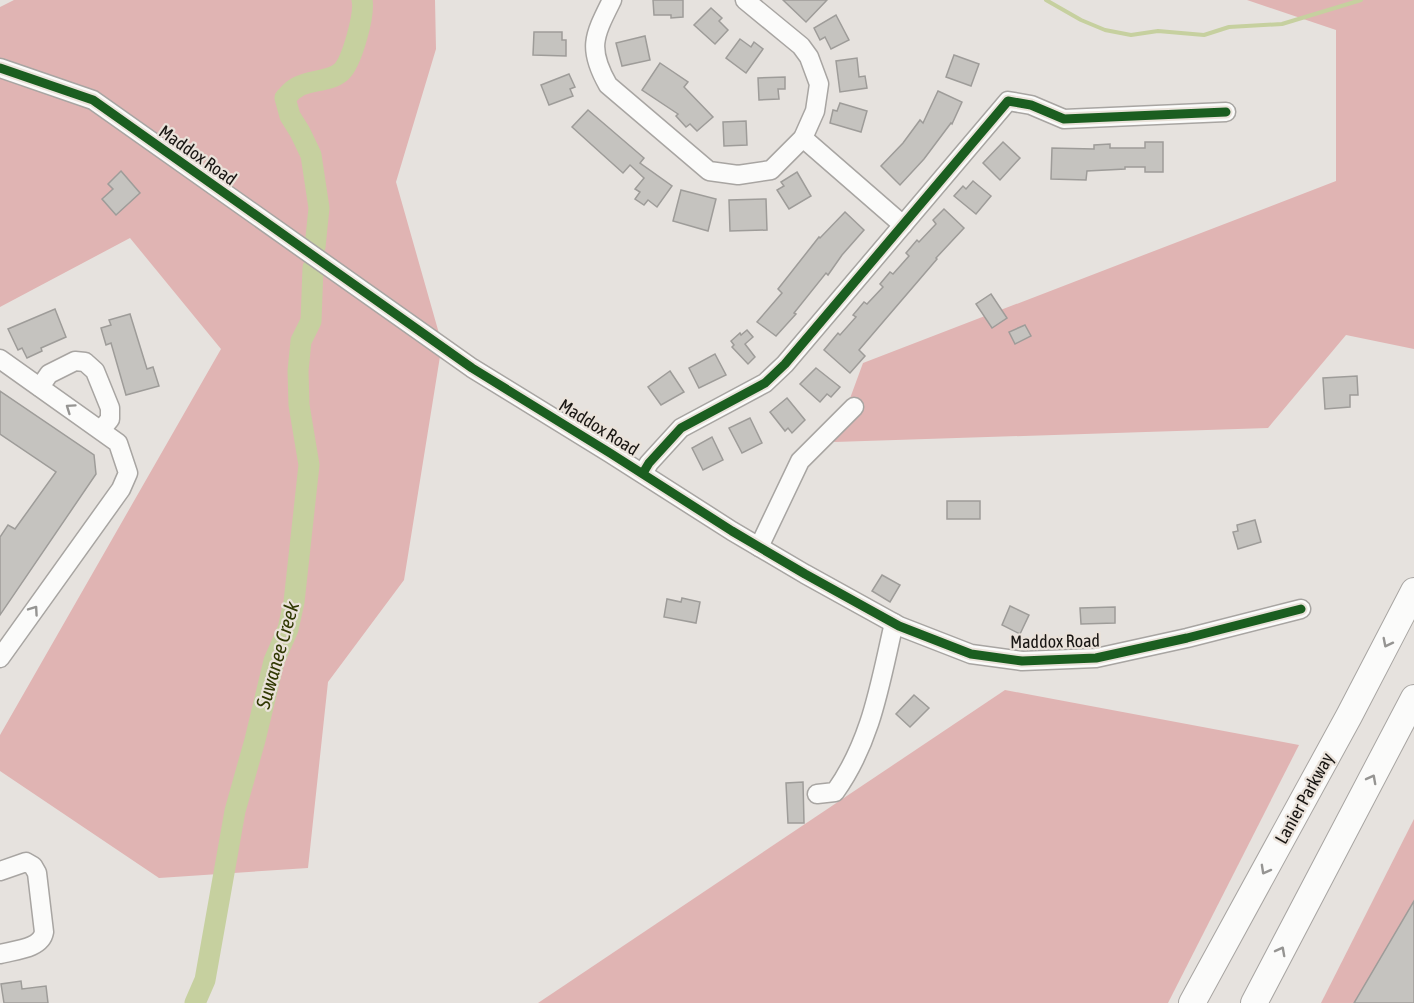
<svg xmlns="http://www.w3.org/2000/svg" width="1414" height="1003" font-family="'Asap Condensed',sans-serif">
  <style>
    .forest { fill: #e0b4b3 }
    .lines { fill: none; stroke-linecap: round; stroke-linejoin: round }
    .stream { stroke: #c6d09f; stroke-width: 4 }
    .river { stroke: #c6d09f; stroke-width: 21 }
    .building { fill: #c5c3bf; stroke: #9e9c99; stroke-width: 1.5 }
    .minor-casing { stroke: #a8a5a2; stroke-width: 21 }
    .highway-casing { stroke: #a8a5a2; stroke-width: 28 }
    .minor { stroke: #fbfbfa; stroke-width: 18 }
    .highway { stroke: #fbfbfa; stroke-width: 26 }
    .cycleway-casing { stroke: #eae2da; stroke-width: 13 }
    .cycleway { stroke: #1b5e20; stroke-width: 9 }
    .oneway { stroke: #959492 }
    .labels { text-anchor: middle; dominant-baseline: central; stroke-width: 4.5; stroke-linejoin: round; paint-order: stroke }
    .street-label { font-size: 18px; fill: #181512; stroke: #eae2da }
    .water-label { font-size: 20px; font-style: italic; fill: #303802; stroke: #eae2da }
  </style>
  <rect width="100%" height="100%" fill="#e6e2de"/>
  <g class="forest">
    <path d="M14 0H435L436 49 396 182 442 344 404 580 328 682 308 868 159 878 0 771V735L221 349 130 238 0 307V7Z"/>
    <path d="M1247 0H1414V349L1346 335 1268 428 834 442 863 363 1336 181V30Z"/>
    <path d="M1005 690 1299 745 1168 1003H538Z"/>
    <path d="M1414 819V1003H1321Z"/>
  </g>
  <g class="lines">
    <path class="stream" d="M1046 0 1081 20 1105 30 1131 35 1158 31 1204 35 1229 27 1282 24 1361 0"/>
    <g class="river">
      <path d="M315 247 319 208 311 155 300 132 290 116 285 98C289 94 292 90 296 88 309 79 328 83 341 72 352 62 365 14 362 0"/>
      <path d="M195 1003 205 980 235 811 255 740 274 661 288 629 294 602 309 465 299 405 298 371 301 341 311 321 313 268"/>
    </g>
  </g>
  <g class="building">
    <path d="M653 0H683V17L671 18V15H654Z"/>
    <path d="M783 0H827L806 22Z"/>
    <path d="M711 8 722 18 719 21 728 30 715 44 694 25Z"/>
    <path d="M836 15 849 40 831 49 825 37 820 40 814 28Z"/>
    <path d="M534 32H562V40H566V56L533 55Z"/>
    <path d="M645 36 650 60 622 66 616 43Z"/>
    <path d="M740 39 751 47 754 42 763 49 746 73 726 58Z"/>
    <path d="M954 55 979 64 971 86 946 77Z"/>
    <path d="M857 58 859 77 865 76 867 88 840 92 836 61Z"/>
    <path d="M660 63 688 82 684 87 713 117 697 131 690 124 686 127 676 116 678 114 642 90Z"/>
    <path d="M569 74 575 87 570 89 573 96 549 105 541 85Z"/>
    <path d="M785 77V89H778L779 99 759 100 758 78Z"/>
    <path d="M938 91 962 102 952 124 951 123 924 159 900 185 881 166 903 143 920 120 923 123Z"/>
    <path d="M840 103 867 111 861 132 830 123 833 110 837 111Z"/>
    <path d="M588 110 644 158 640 163 672 186 657 207 648 200 644 205 635 199 640 192 635 189 644 178 630 165 623 173 572 127Z"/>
    <path d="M746 121 747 145 724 146 723 122Z"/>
    <path d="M1003 142 1020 158 1000 180 983 163Z"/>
    <path d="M1145 142H1163V172H1145V167H1125V169L1087 171 1086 180 1051 179 1052 148 1094 149V145L1110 144V148H1145Z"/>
    <path d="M121 171 140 193 116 215 102 199 113 189 108 184Z"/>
    <path d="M797 172 811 196 789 209 777 190 784 186 781 182Z"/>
    <path d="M973 181 991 196 976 214 954 196 963 186 966 189Z"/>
    <path d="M681 190 716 199 708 231 673 221Z"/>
    <path d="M766 199 767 230 730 231 729 200Z"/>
    <path d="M944 209 964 228 936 258 937 259 859 350 865 356 850 373 824 350 838 333 840 335 856 317 853 315 864 302 867 304 883 287 880 284 890 272 893 274 909 256 906 253 917 240 919 242 936 224 933 220Z"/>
    <path d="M845 212 864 230 842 255 828 275 826 273 794 313 796 314 776 336 757 322 782 293 778 289 819 237 820 238Z"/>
    <path d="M991 294 1007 318 992 328 976 304Z"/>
    <path d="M55 309 66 337 41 348 42 351 27 358 22 348 18 350 8 329Z"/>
    <path d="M130 314 147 369 153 367 159 386 126 395 111 343 106 345 101 328 111 325 109 320Z"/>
    <path d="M1025 325 1031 336 1015 344 1009 332Z"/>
    <path d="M747 330 753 337 745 344 755 357 748 364 732 347 734 345 731 341 740 333 741 335Z"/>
    <path d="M715 354 726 375 699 388 689 368Z"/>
    <path d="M816 368 840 387 831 397 827 394 820 402 800 384Z"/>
    <path d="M670 371 684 392 661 405 648 387Z"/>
    <path d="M1357 376 1358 395H1350V407L1325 409 1323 378Z"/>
    <path d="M0 391 94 455 96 474 0 615V537L8 525 15 529 56 472 0 434Z"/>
    <path d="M787 398 805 420 792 433 788 428 785 431 770 412Z"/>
    <path d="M750 418 762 443 742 453 729 428Z"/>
    <path d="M712 437 723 460 703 470 692 448Z"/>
    <rect x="947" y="501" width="33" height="18"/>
    <path d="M1255 520 1261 542 1238 549 1233 532 1238 531 1237 525Z"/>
    <path d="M882 575 900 585 890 602 872 591Z"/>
    <path d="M682 598 700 602 696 623 664 617 667 599 681 602Z"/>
    <path d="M1010 606 1029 615 1020 634 1002 625Z"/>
    <path d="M1115 607V623L1081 624 1080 608Z"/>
    <path d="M914 695 929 708 910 727 896 714Z"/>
    <path d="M803 782 804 823H788L786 783Z"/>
    <path d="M1414 901V1003H1354Z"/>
    <path d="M21 981 22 989 46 986 48 1003H4L1 984Z"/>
  </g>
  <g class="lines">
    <defs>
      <g id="minor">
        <path d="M612 0C594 36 587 48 608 85L709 171 738 175 771 170 803 138 815 111 819 84 809 57 801 46 745 0"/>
        <path d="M0 68 93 100 472 368 610 453 732 531 805 574 899 626 971 654 1022 661 1096 658 1187 638 1301 609"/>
        <path d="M803 138 903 225"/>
        <path d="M0 359 118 443 128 473 121 489 0 658"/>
        <path d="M40 387 49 374 75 361 85 362 95 371 110 408V419L101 430"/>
        <path d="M643 473 649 463 681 428 765 383 785 364 1008 101 1031 105 1064 119 1226 112"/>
        <path d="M759 547 800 461 854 407"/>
        <path d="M817 794 835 792C872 740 880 683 894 623"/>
        <path d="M0 871 26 862 33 866 37 873 44 932C41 949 15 950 0 954"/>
      </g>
      <g id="highway">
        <path d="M1192 1003 1349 716 1414 591"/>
        <path d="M1254 1003 1414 698"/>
      </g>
    </defs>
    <use href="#minor" class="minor-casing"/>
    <use href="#highway" class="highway-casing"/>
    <use href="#minor" class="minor"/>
    <use href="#highway" class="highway"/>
    <defs>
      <g id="cycleway">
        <path d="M0 68 93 100 472 368 610 453 732 531 805 574 899 626 971 654 1022 661 1096 658 1187 638 1301 609"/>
        <path d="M643 473 649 463 681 428 765 383 785 364 1008 101 1031 105 1064 119 1226 112"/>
      </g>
    </defs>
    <use href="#cycleway" class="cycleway-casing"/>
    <use href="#cycleway" class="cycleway"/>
  </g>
  <defs><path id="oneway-chevron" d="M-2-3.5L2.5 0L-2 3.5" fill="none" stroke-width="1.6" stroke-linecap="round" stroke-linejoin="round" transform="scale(1.5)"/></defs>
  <g class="oneway">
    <use href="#oneway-chevron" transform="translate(70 408) rotate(-145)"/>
    <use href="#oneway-chevron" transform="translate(34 610) rotate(-55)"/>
    <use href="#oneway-chevron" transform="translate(1387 643) rotate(117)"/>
    <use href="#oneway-chevron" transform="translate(1372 779) rotate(-62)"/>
    <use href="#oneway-chevron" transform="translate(1265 870) rotate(119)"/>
    <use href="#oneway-chevron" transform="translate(1281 951) rotate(-62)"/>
  </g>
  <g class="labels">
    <g class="street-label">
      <text transform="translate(198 155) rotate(35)">Maddox Road</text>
      <text transform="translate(599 427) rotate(32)">Maddox Road</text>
      <text transform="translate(1055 641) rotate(-1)">Maddox Road</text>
      <text transform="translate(1304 798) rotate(-61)">Lanier Parkway</text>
    </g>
    <g class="water-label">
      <text transform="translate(277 655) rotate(-74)">Suwanee Creek</text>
    </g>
  </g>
</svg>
